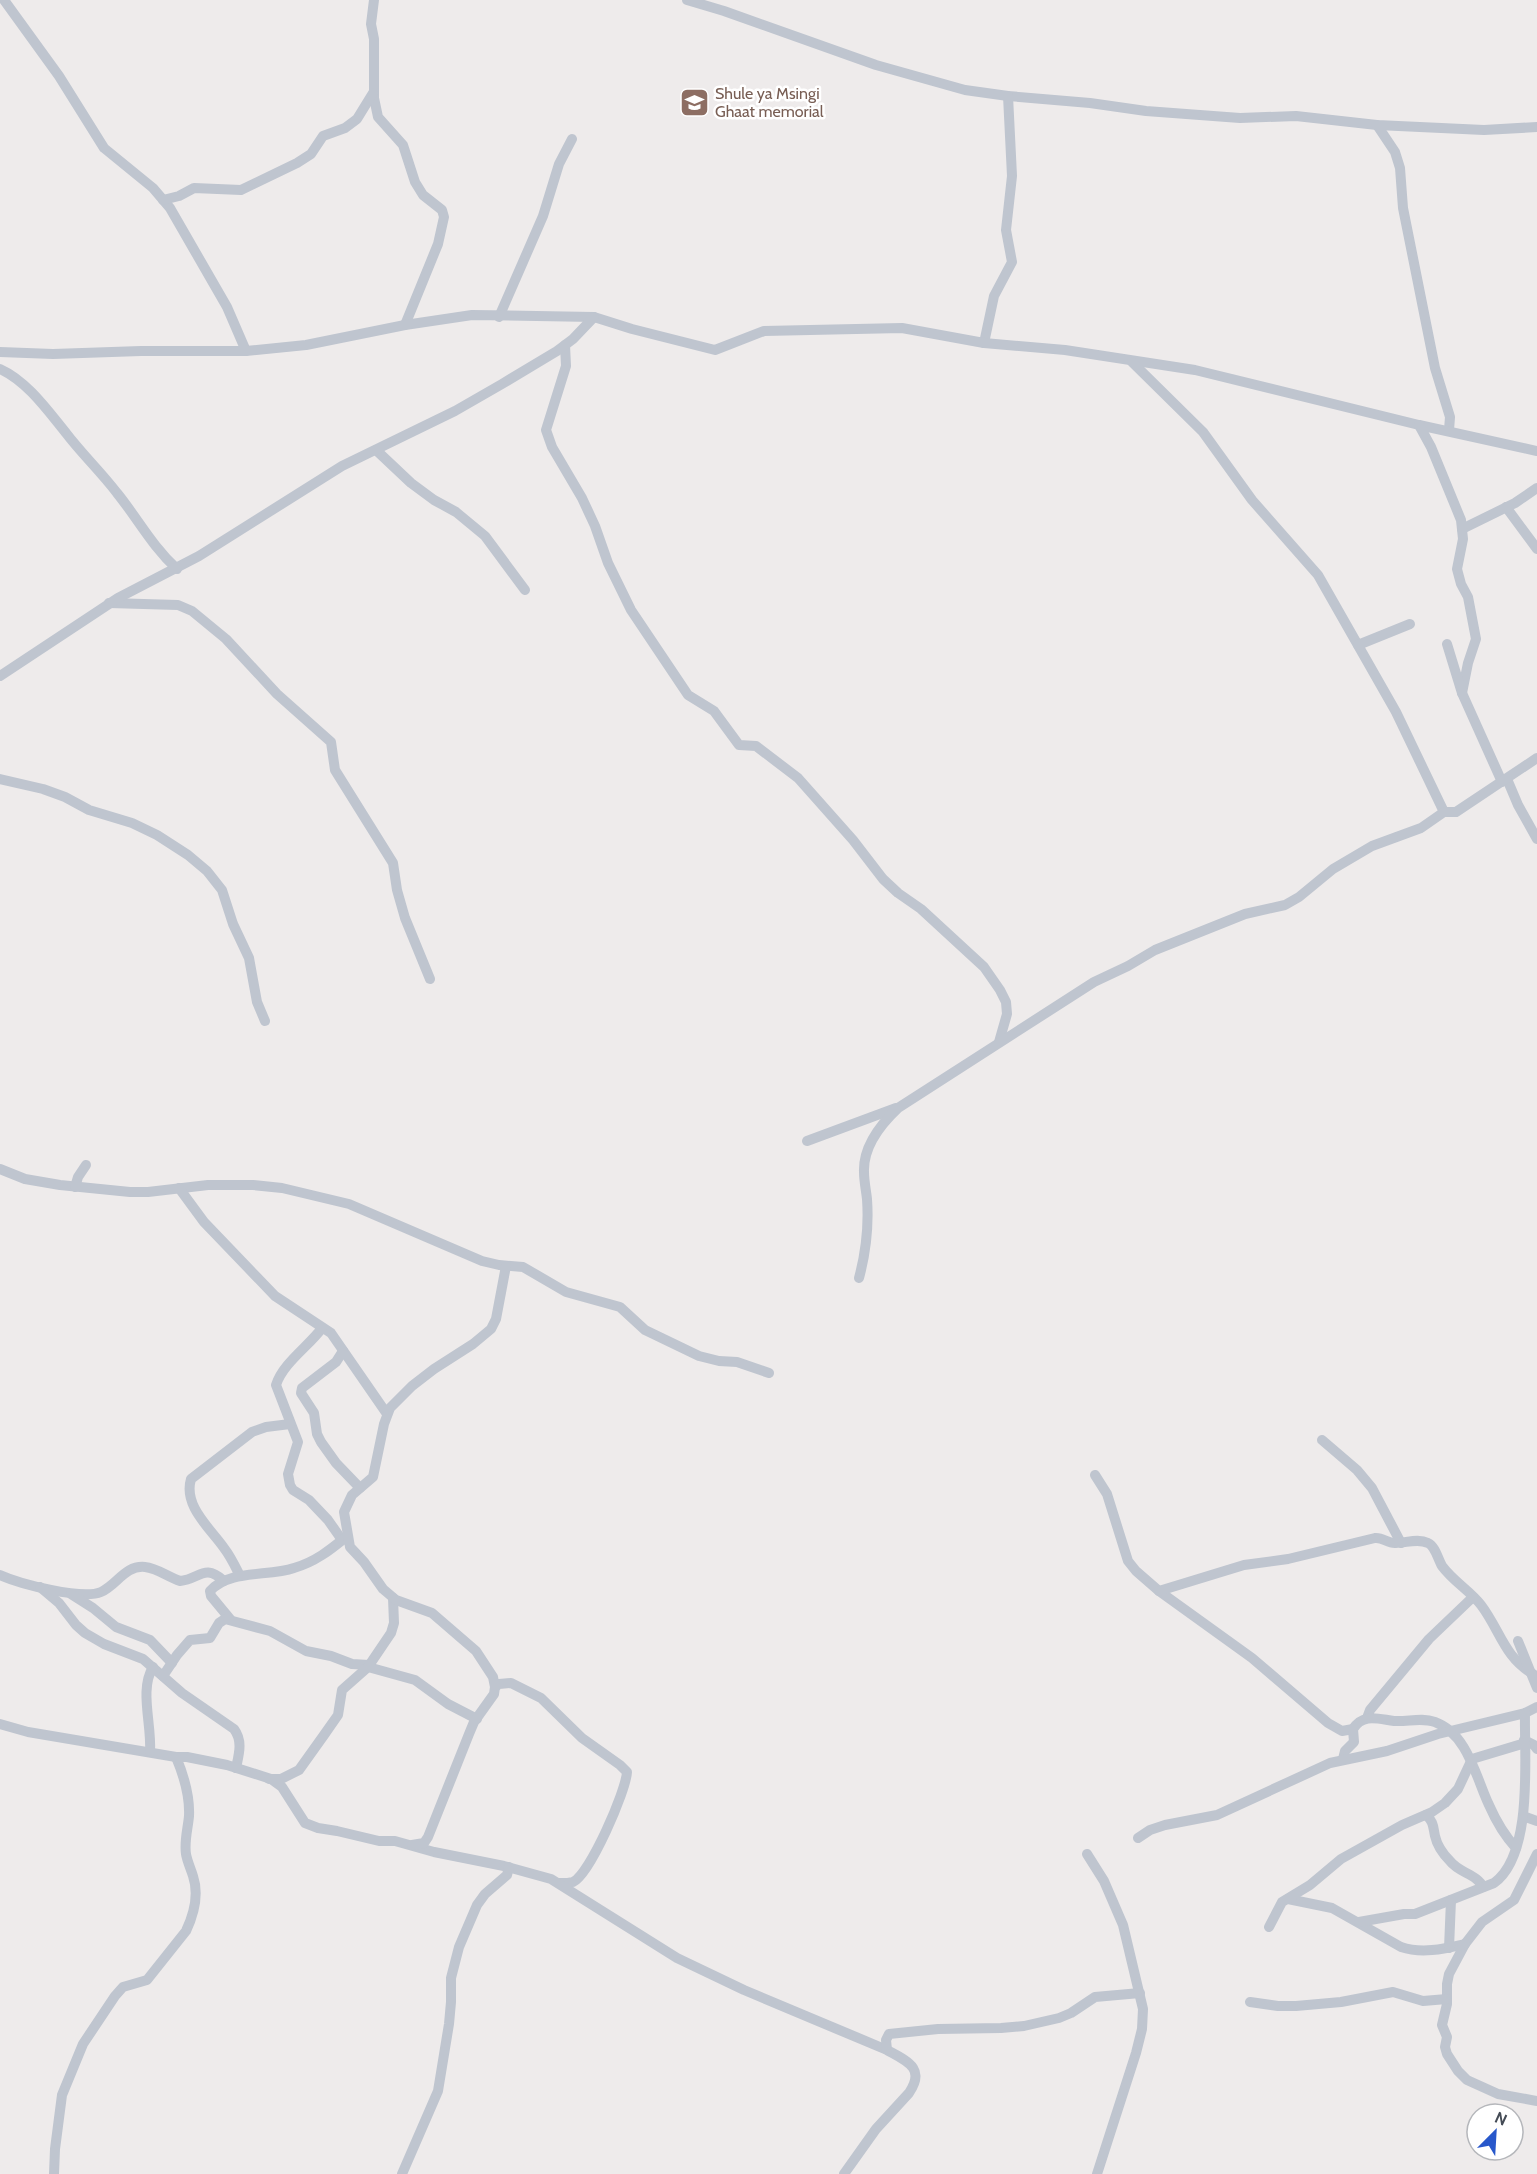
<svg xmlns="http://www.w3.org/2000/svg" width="1537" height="2174" font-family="Cabin,sans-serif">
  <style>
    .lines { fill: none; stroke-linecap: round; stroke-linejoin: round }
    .street { stroke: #bfc5cf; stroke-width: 10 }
    .labels { text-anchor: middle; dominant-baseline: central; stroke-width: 5; stroke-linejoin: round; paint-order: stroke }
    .education-label { font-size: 16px; fill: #785e54; stroke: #fff; text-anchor: start }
  </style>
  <rect width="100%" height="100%" fill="#eeebeb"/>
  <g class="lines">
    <g class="street">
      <path d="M4 0 59 76 104 148 153 188 170 208 227 307 246 351"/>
      <path d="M374 0 371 24 374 39V98L378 117 403 145 415 182 423 195 442 210 444 217 438 244 405 325"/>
      <path d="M687 0 724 11 876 65 965 90 1008 96 1090 103 1146 111 1240 118 1296 116 1377 125 1484 130 1537 127"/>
      <path d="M1377 125 1395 152 1400 168 1403 208 1435 368 1450 417 1449 430"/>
      <path d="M163 200 179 196 194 188 241 190 297 163 311 154 323 136 345 128 357 119 373 93"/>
      <path d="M499 317 543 216 559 164 572 139"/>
      <path d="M984 343 994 296 1012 262 1006 230 1012 176 1008 96"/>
      <path d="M565 345 566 366 546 430 552 447 582 498 595 526 608 563 631 610 688 695 714 711 739 745 756 746 798 778 853 840 883 879 898 893 921 909 984 967 1000 990 1006 1002 1007 1014 999 1042"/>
      <path d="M0 352 53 354 141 351H246L306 345 405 325 472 315 594 317 632 329 715 350 764 331 902 328 984 343 1065 350 1195 370 1419 425 1537 451"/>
      <path d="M1132 362 1203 432 1252 500 1318 575 1396 712 1444 812"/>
      <path d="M0 369C27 381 48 411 66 433 82 454 101 472 117 493 138 519 152 546 177 569"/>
      <path d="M1419 425 1431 447 1461 520 1463 539 1457 569 1461 584 1468 597 1476 639 1468 663 1462 693"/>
      <path d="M376 450 411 483 434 500 456 512 485 536 525 590"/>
      <path d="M1506 507 1537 549"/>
      <path d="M1462 529 1515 503 1537 488"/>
      <path d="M109 603 178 605 192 611 226 639 277 694 331 742 335 770 393 863 397 890 405 918 430 979"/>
      <path d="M1447 644 1462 693 1502 782"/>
      <path d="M1358 645 1410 624"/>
      <path d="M0 676 118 598 199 556 342 466 455 411 502 384 557 351 573 339 594 317"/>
      <path d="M0 779 43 789 65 797 89 810 132 823 157 835 188 855 207 871 222 890 233 924 249 958 257 1002 265 1021"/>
      <path d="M1507 779 1518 805 1537 839"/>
      <path d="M807 1141 896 1108"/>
      <path d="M0 1169 25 1179 60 1185 130 1192H148L208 1185H253L282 1188 349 1204 482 1261 499 1265 523 1267 566 1292 620 1307 645 1330 699 1356 719 1361 737 1362 769 1373"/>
      <path d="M75 1187 78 1177 86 1165"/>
      <path d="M179 1188 204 1222 275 1296 331 1333 387 1414"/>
      <path d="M859 1278C866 1252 869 1227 867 1199 866 1190 864 1181 864 1172 863 1147 881 1124 898 1108L1094 982 1128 966 1155 950 1245 914 1285 905 1299 897 1333 869 1372 846 1421 828 1444 812H1456L1537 758"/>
      <path d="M322 1328C309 1346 283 1363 276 1385L298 1442 288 1474 290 1485 293 1490 309 1500 328 1520 342 1540"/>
      <path d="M343 1351 336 1362 302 1388 301 1393 314 1413 317 1434 321 1442 336 1463 360 1488"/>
      <path d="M1322 1440 1357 1470 1372 1488 1401 1543"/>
      <path d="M1095 1475 1107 1494 1128 1561 1136 1571 1159 1591 1252 1658 1328 1723 1342 1731 1353 1729"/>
      <path d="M0 1575C20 1584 82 1600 101 1592 117 1585 125 1565 145 1567 157 1568 168 1577 180 1581 200 1579 204 1563 224 1581"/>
      <path d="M240 1576C235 1566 231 1557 224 1548 210 1528 183 1506 191 1479L252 1432 266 1427 290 1424"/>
      <path d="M40 1587 59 1603 76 1625 85 1633 104 1644 143 1659 182 1693 234 1729C243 1741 239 1754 236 1768"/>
      <path d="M1159 1591 1244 1565 1288 1559 1375 1538C1383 1537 1388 1544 1396 1543 1406 1543 1418 1538 1428 1543 1435 1546 1438 1559 1442 1566 1453 1581 1470 1591 1481 1605 1500 1630 1504 1657 1533 1674"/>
      <path d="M71 1594 93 1608 116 1627 150 1640 172 1663"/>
      <path d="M230 1619 211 1596 210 1591C230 1569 268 1577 294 1568 315 1562 330 1550 346 1537"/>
      <path d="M1518 1641 1537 1688"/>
      <path d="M368 1667 415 1680 448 1704 477 1719"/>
      <path d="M163 1676 177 1655 190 1640 210 1638 219 1623 225 1619 270 1631 306 1651 331 1656 352 1664 369 1665"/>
      <path d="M495 1687 499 1684 511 1683 541 1698 582 1738 620 1765 627 1772C626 1791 590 1874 573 1882 569 1883 563 1883 559 1883"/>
      <path d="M1367 1718 1370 1710 1429 1639 1473 1597"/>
      <path d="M0 1724 28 1732 176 1757H187L227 1765 271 1779 282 1787 305 1823 318 1828 337 1831 379 1841H395L434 1852 504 1866 551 1879 677 1958 744 1990 887 2050C907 2061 926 2068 909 2093L876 2129 844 2174"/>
      <path d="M1524 1740 1534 1745 1537 1749"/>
      <path d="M150 1752C152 1724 139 1690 153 1667"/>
      <path d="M1343 1759 1345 1751 1354 1742 1353 1729C1363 1713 1378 1719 1394 1721 1408 1722 1421 1717 1435 1722 1468 1734 1476 1778 1489 1805 1496 1821 1504 1835 1516 1848"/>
      <path d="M269 1779H281L299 1770 324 1735 338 1715 342 1690 368 1667 391 1633 394 1623 393 1598"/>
      <path d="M1426 1815C1434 1822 1433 1827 1435 1836 1437 1845 1443 1854 1450 1861 1459 1873 1477 1874 1483 1887"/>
      <path d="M1523 1816 1537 1821"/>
      <path d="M1138 1838 1150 1830 1165 1825 1217 1815 1330 1763 1387 1751 1438 1734 1525 1713 1537 1707"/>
      <path d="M412 1845 424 1843 428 1837 469 1734 474 1722 494 1694 495 1687 493 1677 476 1651 432 1613 396 1600 383 1589 364 1562 350 1547 344 1512 352 1495 373 1477 384 1424 390 1408 412 1386 434 1369 473 1344 491 1329 496 1319 506 1266"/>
      <path d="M1087 1854 1104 1881 1123 1925 1143 2009 1142 2029 1136 2053 1097 2174"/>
      <path d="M1537 1854 1514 1900 1482 1922 1465 1944 1449 1974 1447 1984V2004L1442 2025 1447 2037 1445 2047 1447 2054 1458 2071 1467 2080 1498 2094 1537 2101"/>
      <path d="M1288 1899 1332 1908 1401 1947C1422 1954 1443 1949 1465 1944"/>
      <path d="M1359 1922 1404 1914H1415L1494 1883C1534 1854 1524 1756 1525 1713"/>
      <path d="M1269 1927 1282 1902 1310 1885 1341 1859 1402 1825 1432 1812 1445 1803 1458 1789 1472 1759 1525 1743"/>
      <path d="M1449 1948 1451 1900"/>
      <path d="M1250 2002 1278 2006H1296L1341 2002 1393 1992 1423 2001 1447 1999"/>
      <path d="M887 2050 886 2040 889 2034 938 2029 1001 2028 1024 2026 1059 2018 1071 2013 1095 1997 1140 1993"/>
      <path d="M54 2174 55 2149 62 2095 83 2044 115 1996 123 1987 147 1980 186 1931C194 1914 199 1894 193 1876 191 1869 187 1861 186 1854 184 1841 188 1828 189 1816 190 1795 184 1776 176 1757"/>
      <path d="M402 2174 438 2091 449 2024 451 2002V1978L459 1947 477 1905 485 1894 507 1875 509 1867"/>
    </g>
  </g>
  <defs>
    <symbol id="school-square" viewBox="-11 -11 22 22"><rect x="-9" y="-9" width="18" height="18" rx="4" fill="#8d6e63" stroke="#fff"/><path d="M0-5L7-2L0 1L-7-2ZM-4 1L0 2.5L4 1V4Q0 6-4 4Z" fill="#fff"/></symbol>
  </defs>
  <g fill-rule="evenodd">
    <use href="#school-square" x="678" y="86" width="33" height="33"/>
  </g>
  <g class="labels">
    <g class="education-label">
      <text x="715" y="93">Shule ya Msingi<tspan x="715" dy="18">Ghaat memorial</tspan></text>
    </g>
  </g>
  <g transform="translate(1495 2132) rotate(24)"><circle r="28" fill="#ffffff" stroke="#b5b7bb" stroke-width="1.5"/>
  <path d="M0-4.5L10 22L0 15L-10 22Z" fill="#2858cb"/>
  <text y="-9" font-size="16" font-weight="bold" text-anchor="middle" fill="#454c56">N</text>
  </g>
</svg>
